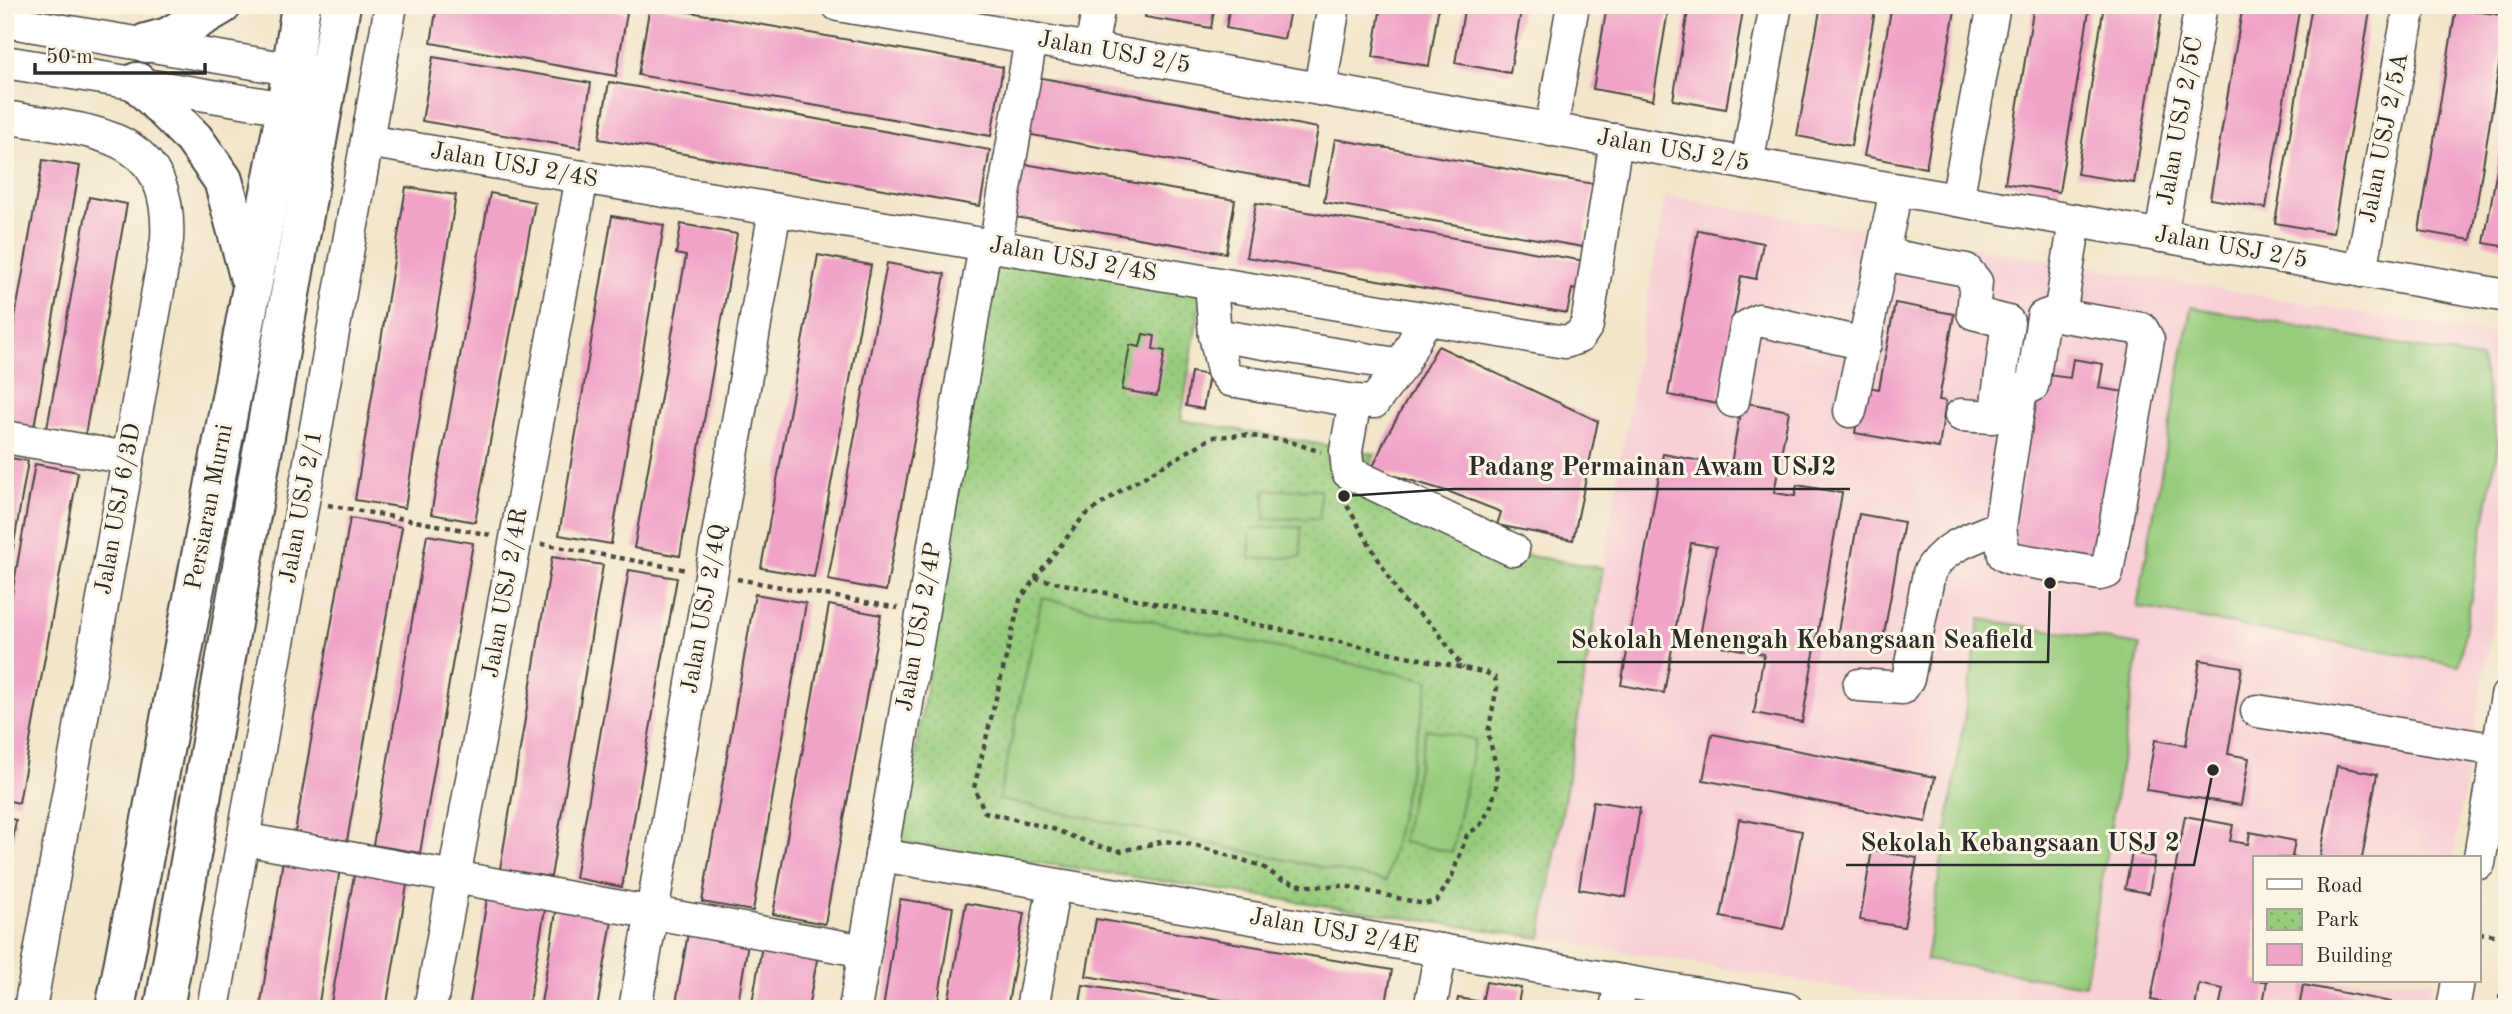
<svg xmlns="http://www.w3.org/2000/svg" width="2512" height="1014" font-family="'Old Standard TT',serif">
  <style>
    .built { fill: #f7cfd4 }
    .park { fill: url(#park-dots); stroke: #617c54; stroke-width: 2 }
    .pitch { fill: #97cc7d; stroke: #617c54; stroke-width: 2 }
    .building { fill: #f0a3c7 }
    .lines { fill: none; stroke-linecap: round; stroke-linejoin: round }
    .minor-casing { stroke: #494743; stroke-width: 35 }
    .major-casing { stroke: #494743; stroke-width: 42 }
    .path { stroke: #494743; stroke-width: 4.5; stroke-dasharray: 5 5; stroke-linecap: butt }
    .minor { stroke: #fff; stroke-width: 32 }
    .major { stroke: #fff; stroke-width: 38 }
    .labels { text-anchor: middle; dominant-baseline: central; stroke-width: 6; stroke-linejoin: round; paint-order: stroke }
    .street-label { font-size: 24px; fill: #2b2b2b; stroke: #fcf5e5 }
    .leader { fill: none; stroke: #2b2b2b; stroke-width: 2.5 }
    .callout-dot { fill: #2b2b2b; stroke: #fcf5e5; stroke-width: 2.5 }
    .callout-label { font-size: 26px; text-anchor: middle; font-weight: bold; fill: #2b2b2b; stroke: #fcf5e5; stroke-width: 6; stroke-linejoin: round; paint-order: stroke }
  </style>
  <defs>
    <pattern id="park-dots" width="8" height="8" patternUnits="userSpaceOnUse" patternTransform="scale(1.75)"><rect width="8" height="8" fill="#97cc7d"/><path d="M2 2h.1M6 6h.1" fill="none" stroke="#82af6c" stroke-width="1.8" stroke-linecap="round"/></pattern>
  </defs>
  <rect width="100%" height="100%" fill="#fcf5e5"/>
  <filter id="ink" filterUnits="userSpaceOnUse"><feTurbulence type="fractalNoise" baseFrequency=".0143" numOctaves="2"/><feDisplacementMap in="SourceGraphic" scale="14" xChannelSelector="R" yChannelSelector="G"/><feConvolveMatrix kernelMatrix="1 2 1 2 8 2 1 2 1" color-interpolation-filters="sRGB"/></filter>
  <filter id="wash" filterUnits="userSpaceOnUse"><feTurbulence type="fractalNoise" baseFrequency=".00686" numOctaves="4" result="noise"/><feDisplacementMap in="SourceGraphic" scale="28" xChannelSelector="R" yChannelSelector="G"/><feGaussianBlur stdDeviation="1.57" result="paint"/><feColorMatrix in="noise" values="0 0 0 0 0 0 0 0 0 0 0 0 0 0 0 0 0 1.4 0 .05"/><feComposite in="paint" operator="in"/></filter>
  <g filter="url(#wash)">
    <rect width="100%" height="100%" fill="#f2e5c9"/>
    <path class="built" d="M1665 196 2489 334 2507 348V537L2453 858H2255V981H2433L2428 1009H1966L1541 938Z"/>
    <path class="park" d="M997 257 1202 290 1181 420 1375 454 1368 470 1530 556 1603 568 1541 938 901 842Z"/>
    <g class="pitch">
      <path d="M2191 307 2481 359 2498 445 2459 665 2137 607Z"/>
      <path d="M1320 489V518L1265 519V490Z"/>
      <path d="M1301 527V557L1250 559V528Z"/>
      <path d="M1042 598 1429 680 1386 881 999 799Z"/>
      <path d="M1980 619 2140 645 2085 985 1926 960Z"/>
      <path d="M1426 729 1475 739 1452 852 1402 842Z"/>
    </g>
    <g id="blocks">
      <g class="building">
        <path d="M437 5H584L627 13 616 76 431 43Z"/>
        <path d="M650 5 1003 67 991 136 638 75Z"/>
        <path d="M1147 5H1215L1211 28 1145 17Z"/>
        <path d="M1230 5H1291L1284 39 1226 28Z"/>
        <path d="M1381 5H1439L1429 66 1373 57Z"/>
        <path d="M1465 5H1522L1510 73 1455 63Z"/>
        <path d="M1607 5H1669L1653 100 1593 89Z"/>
        <path d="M1689 5H1744L1726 109 1673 100Z"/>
        <path d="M1821 5H1876L1851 146 1797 136Z"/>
        <path d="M1892 5H1956L1926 168 1864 156Z"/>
        <path d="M2034 5H2090L2059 192 2005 183Z"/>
        <path d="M2104 5H2163L2134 183 2077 174Z"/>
        <path d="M2243 5H2300L2266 208 2210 199Z"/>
        <path d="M2312 5H2371L2333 233 2275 223Z"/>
        <path d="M2456 8 2507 16 2471 240 2419 231Z"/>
        <path d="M433 57 591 83 580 148 422 121Z"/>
        <path d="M1031 76 1318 128 1308 185 1021 133Z"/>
        <path d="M609 82 990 150 980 206 599 139Z"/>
        <path d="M2505 123 2507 124V247L2484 243Z"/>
        <path d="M1335 139 1594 184 1583 247 1324 202Z"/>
        <path d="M43 160 80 166 33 433 5 429V373Z"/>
        <path d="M1013 162 1235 200 1226 253 1004 215Z"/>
        <path d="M406 187 456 195 405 508 355 500Z"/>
        <path d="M490 193 535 202 475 522 431 514Z"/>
        <path d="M89 197 127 204 85 435 47 428Z"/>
        <path d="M1256 203 1590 262 1585 292 1572 289 1567 313 1246 257Z"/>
        <path d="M612 216 664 225 611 544 559 535Z"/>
        <path d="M681 224 737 234 680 556 634 548 686 256 676 254Z"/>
        <path d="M1698 230 1763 243 1756 279 1741 276 1718 404 1668 395Z"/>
        <path d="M818 255 871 265 814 577 761 568Z"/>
        <path d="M887 263 945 274 886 591 828 580Z"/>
        <path d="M1895 303 1954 314 1939 400 1946 401 1939 448 1855 433 1863 386 1879 389Z"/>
        <path d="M1143 334 1155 336 1153 349 1165 351 1157 396 1122 390 1130 345 1140 347Z"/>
        <path d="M1438 346 1598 421 1573 540 1497 525 1501 512 1450 492 1372 469 1386 437Z"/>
        <path d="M2073 359 2103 364 2099 388 2125 392 2097 560 2012 546 2041 374 2070 378Z"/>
        <path d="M1191 372 1209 375 1203 409 1186 406Z"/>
        <path d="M1742 402 1789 411 1774 493 1795 496 1797 485 1842 493 1802 722 1754 713 1764 654 1699 642 1716 547 1691 543 1664 693 1621 685 1663 454 1711 463 1709 472 1729 475Z"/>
        <path d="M5 457 28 461 7 584H5Z"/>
        <path d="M35 464 78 472 19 803 5 800V633Z"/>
        <path d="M1859 514 1904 522 1882 645 1837 637Z"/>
        <path d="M350 518 402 527 347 841 295 832Z"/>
        <path d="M427 535 473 543 420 853 373 845Z"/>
        <path d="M552 557 603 565 551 877 500 869Z"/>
        <path d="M629 570 677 578 622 887 575 878Z"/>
        <path d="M755 594 806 603 753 911 702 902Z"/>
        <path d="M829 605 881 615 825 924 773 914Z"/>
        <path d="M2200 660 2242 667 2228 754 2249 758 2241 805 2146 790 2155 740 2186 745Z"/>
        <path d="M1712 734 1935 777 1926 822 1703 780Z"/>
        <path d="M2337 766 2377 774 2362 858H2320Z"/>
        <path d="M1593 801 1640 808 1626 897 1579 889Z"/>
        <path d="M2185 816 2233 825 2230 841 2248 844 2250 832 2295 841 2292 856 2299 858H2255V981H2267L2262 1009 2219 1008 2223 989 2199 984 2195 1008 2151 1000Z"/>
        <path d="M5 818 16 820 7 879H5Z"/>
        <path d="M1739 819 1802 831 1784 929 1721 917Z"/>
        <path d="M1872 850 1917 858 1904 927 1860 920Z"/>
        <path d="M284 853 341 862 318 1009H260Z"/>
        <path d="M2132 853 2155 857 2149 893 2125 889Z"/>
        <path d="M355 870 408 879 386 1009H330Z"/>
        <path d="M488 893 546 903 528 1009H469Z"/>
        <path d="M900 899 953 907 937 1009H883Z"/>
        <path d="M966 903 1024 913 1007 1009H947Z"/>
        <path d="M557 906 613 915 597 1009H540Z"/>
        <path d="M1096 919 1392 970 1385 1009H1274L1086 976Z"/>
        <path d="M689 927 749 937 737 1009H675Z"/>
        <path d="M763 940 819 949 808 1009H751Z"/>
        <path d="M1486 982 1521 988 1517 1009H1456L1458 998 1482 1002Z"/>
        <path d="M1083 985 1219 1007V1009H1079Z"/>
        <path d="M2303 985 2391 1002 2390 1009H2299Z"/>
      </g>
    </g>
  </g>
  <g filter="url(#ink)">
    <use href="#blocks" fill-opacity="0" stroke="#494743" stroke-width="2"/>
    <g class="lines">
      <defs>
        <g id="minor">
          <path d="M838 5 2507 296"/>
          <path d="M5 21 313 73"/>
          <path d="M1091 49 1099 5"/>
          <path d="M5 62 310 112"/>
          <path d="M1320 89 1334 5"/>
          <path d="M5 117C90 132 173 129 167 240L30 1009"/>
          <path d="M1551 130 1573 5"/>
          <path d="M367 141 1565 342 1579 337 1587 325 1616 140"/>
          <path d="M1747 164 1776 5"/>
          <path d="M1957 200 1994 5"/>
          <path d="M2161 236 2201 5"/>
          <path d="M995 247 1031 39"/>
          <path d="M1883 254 1966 270 1976 282 1973 313 2008 322 1996 411 1992 417 1961 415"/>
          <path d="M2361 271 2410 5"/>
          <path d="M1211 283 1215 335 1402 365 1425 319"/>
          <path d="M2060 315 2075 221"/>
          <path d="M1215 335 1223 371 1230 380 1355 401 1374 402 1402 365"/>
          <path d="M1355 401 1346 451 1348 472 1513 550"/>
          <path d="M1733 401 1746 327 1759 320 1865 344"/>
          <path d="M1850 411 1896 190"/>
          <path d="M5 437 128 458"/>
          <path d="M1859 685 1902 688 1908 679 1929 573C1942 546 1974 538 2000 527L2004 555 2010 558 2100 574 2107 572 2148 340 2142 329 2051 314 2043 317 2033 382 2032 386 2021 390 2000 527"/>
          <path d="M2257 711 2498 750"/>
          <path d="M243 839 865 951"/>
          <path d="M881 855 1787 1009"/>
          <path d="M2479 863 2507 696"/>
          <path d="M213 1009 391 5"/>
          <path d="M430 1009 582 177"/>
          <path d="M635 1009 775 210"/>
          <path d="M855 1009 985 245"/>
          <path d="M1032 1009 1054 885"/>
          <path d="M1430 1009 1441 950"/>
          <path d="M1616 1009 1621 981"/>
          <path d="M2453 1009 2458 981"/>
        </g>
        <g id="major">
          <path d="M146 43 168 37 222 5"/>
          <path d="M137 82 194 139 223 180 249 276"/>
          <path d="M115 1009 286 108 301 5"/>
          <path d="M164 1009 341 5"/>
        </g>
      </defs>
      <use href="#minor" class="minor-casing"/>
      <use href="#major" class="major-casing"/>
      <g class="path">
        <path d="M1342 497 1402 600 1433 625 1463 668"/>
        <path d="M328 505 491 535"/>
        <path d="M541 544 687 570"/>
        <path d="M1035 578 1487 673 1495 678 1497 687 1488 733 1497 770 1496 788 1490 809 1480 825 1467 835 1452 876 1437 901 1424 904 1345 886H1305L1280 879 1262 866 1194 845 1165 841 1121 851 1097 846 1053 829 985 812 974 788 1020 600Z"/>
        <path d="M1035 578 1083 517 1123 489 1213 437 1244 435 1288 441 1321 452"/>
        <path d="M737 579 898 608"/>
        <path d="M2479 933 2502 936 2507 909"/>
        <path d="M2498 1009 2507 961"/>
      </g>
      <use href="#minor" class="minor"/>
      <use href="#major" class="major"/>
    </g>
  </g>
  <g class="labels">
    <g class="street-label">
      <text transform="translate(1114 53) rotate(10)">Jalan USJ 2/5</text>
      <text transform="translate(2181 121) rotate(-80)">Jalan USJ 2/5C</text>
      <text transform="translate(2385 138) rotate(-79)">Jalan USJ 2/5A</text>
      <text transform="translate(1673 151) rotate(10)">Jalan USJ 2/5</text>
      <text transform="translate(514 166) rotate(10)">Jalan USJ 2/4S</text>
      <text transform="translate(2231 248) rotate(10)">Jalan USJ 2/5</text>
      <text transform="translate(1073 260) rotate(10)">Jalan USJ 2/4S</text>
      <text transform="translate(210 507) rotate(-79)">Persiaran Murni</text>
      <text transform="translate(302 507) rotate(-80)">Jalan USJ 2/1</text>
      <text transform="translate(119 509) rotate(-80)">Jalan USJ 6/3D</text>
      <text transform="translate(506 593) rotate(-80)">Jalan USJ 2/4R</text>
      <text transform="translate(705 609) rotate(-80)">Jalan USJ 2/4Q</text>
      <text transform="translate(920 627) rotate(-80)">Jalan USJ 2/4P</text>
      <text transform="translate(1334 932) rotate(10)">Jalan USJ 2/4E</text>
    </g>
  </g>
  <path class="leader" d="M1344 496L1453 489H1850M2050 583L2048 662H1557M2213 770L2194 865H1846"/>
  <g class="callout-dot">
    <circle cx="1344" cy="496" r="7"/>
    <circle cx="2050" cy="583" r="7"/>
    <circle cx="2213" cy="770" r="7"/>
  </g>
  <g class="callout-label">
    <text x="1652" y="475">Padang Permainan Awam USJ2</text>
    <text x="1802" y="648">Sekolah Menengah Kebangsaan Seafield</text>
    <text x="2020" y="851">Sekolah Kebangsaan USJ 2</text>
  </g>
  <rect width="2512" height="1014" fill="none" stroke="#fcf5e5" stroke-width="28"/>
  <rect x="2253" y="856" width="228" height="126" fill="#fcf5e5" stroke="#a8a49b" stroke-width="2"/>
  <rect x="2267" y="879" width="35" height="10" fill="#ffffff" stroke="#a8a49b" stroke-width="2"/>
  <text x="2316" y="892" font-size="21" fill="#2b2b2b">Road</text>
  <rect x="2267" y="909" width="35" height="21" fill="url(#park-dots)" stroke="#a8a49b" stroke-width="2"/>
  <text x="2316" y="926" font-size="21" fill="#2b2b2b">Park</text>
  <rect x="2267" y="944" width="35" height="21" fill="#f0a3c7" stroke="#a8a49b" stroke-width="2"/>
  <text x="2316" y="962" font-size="21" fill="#2b2b2b">Building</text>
  <path d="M35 63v10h170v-10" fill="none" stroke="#2b2b2b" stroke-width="3.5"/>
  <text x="46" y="63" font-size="21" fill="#2b2b2b" stroke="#fcf5e5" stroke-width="5" paint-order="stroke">50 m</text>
</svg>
